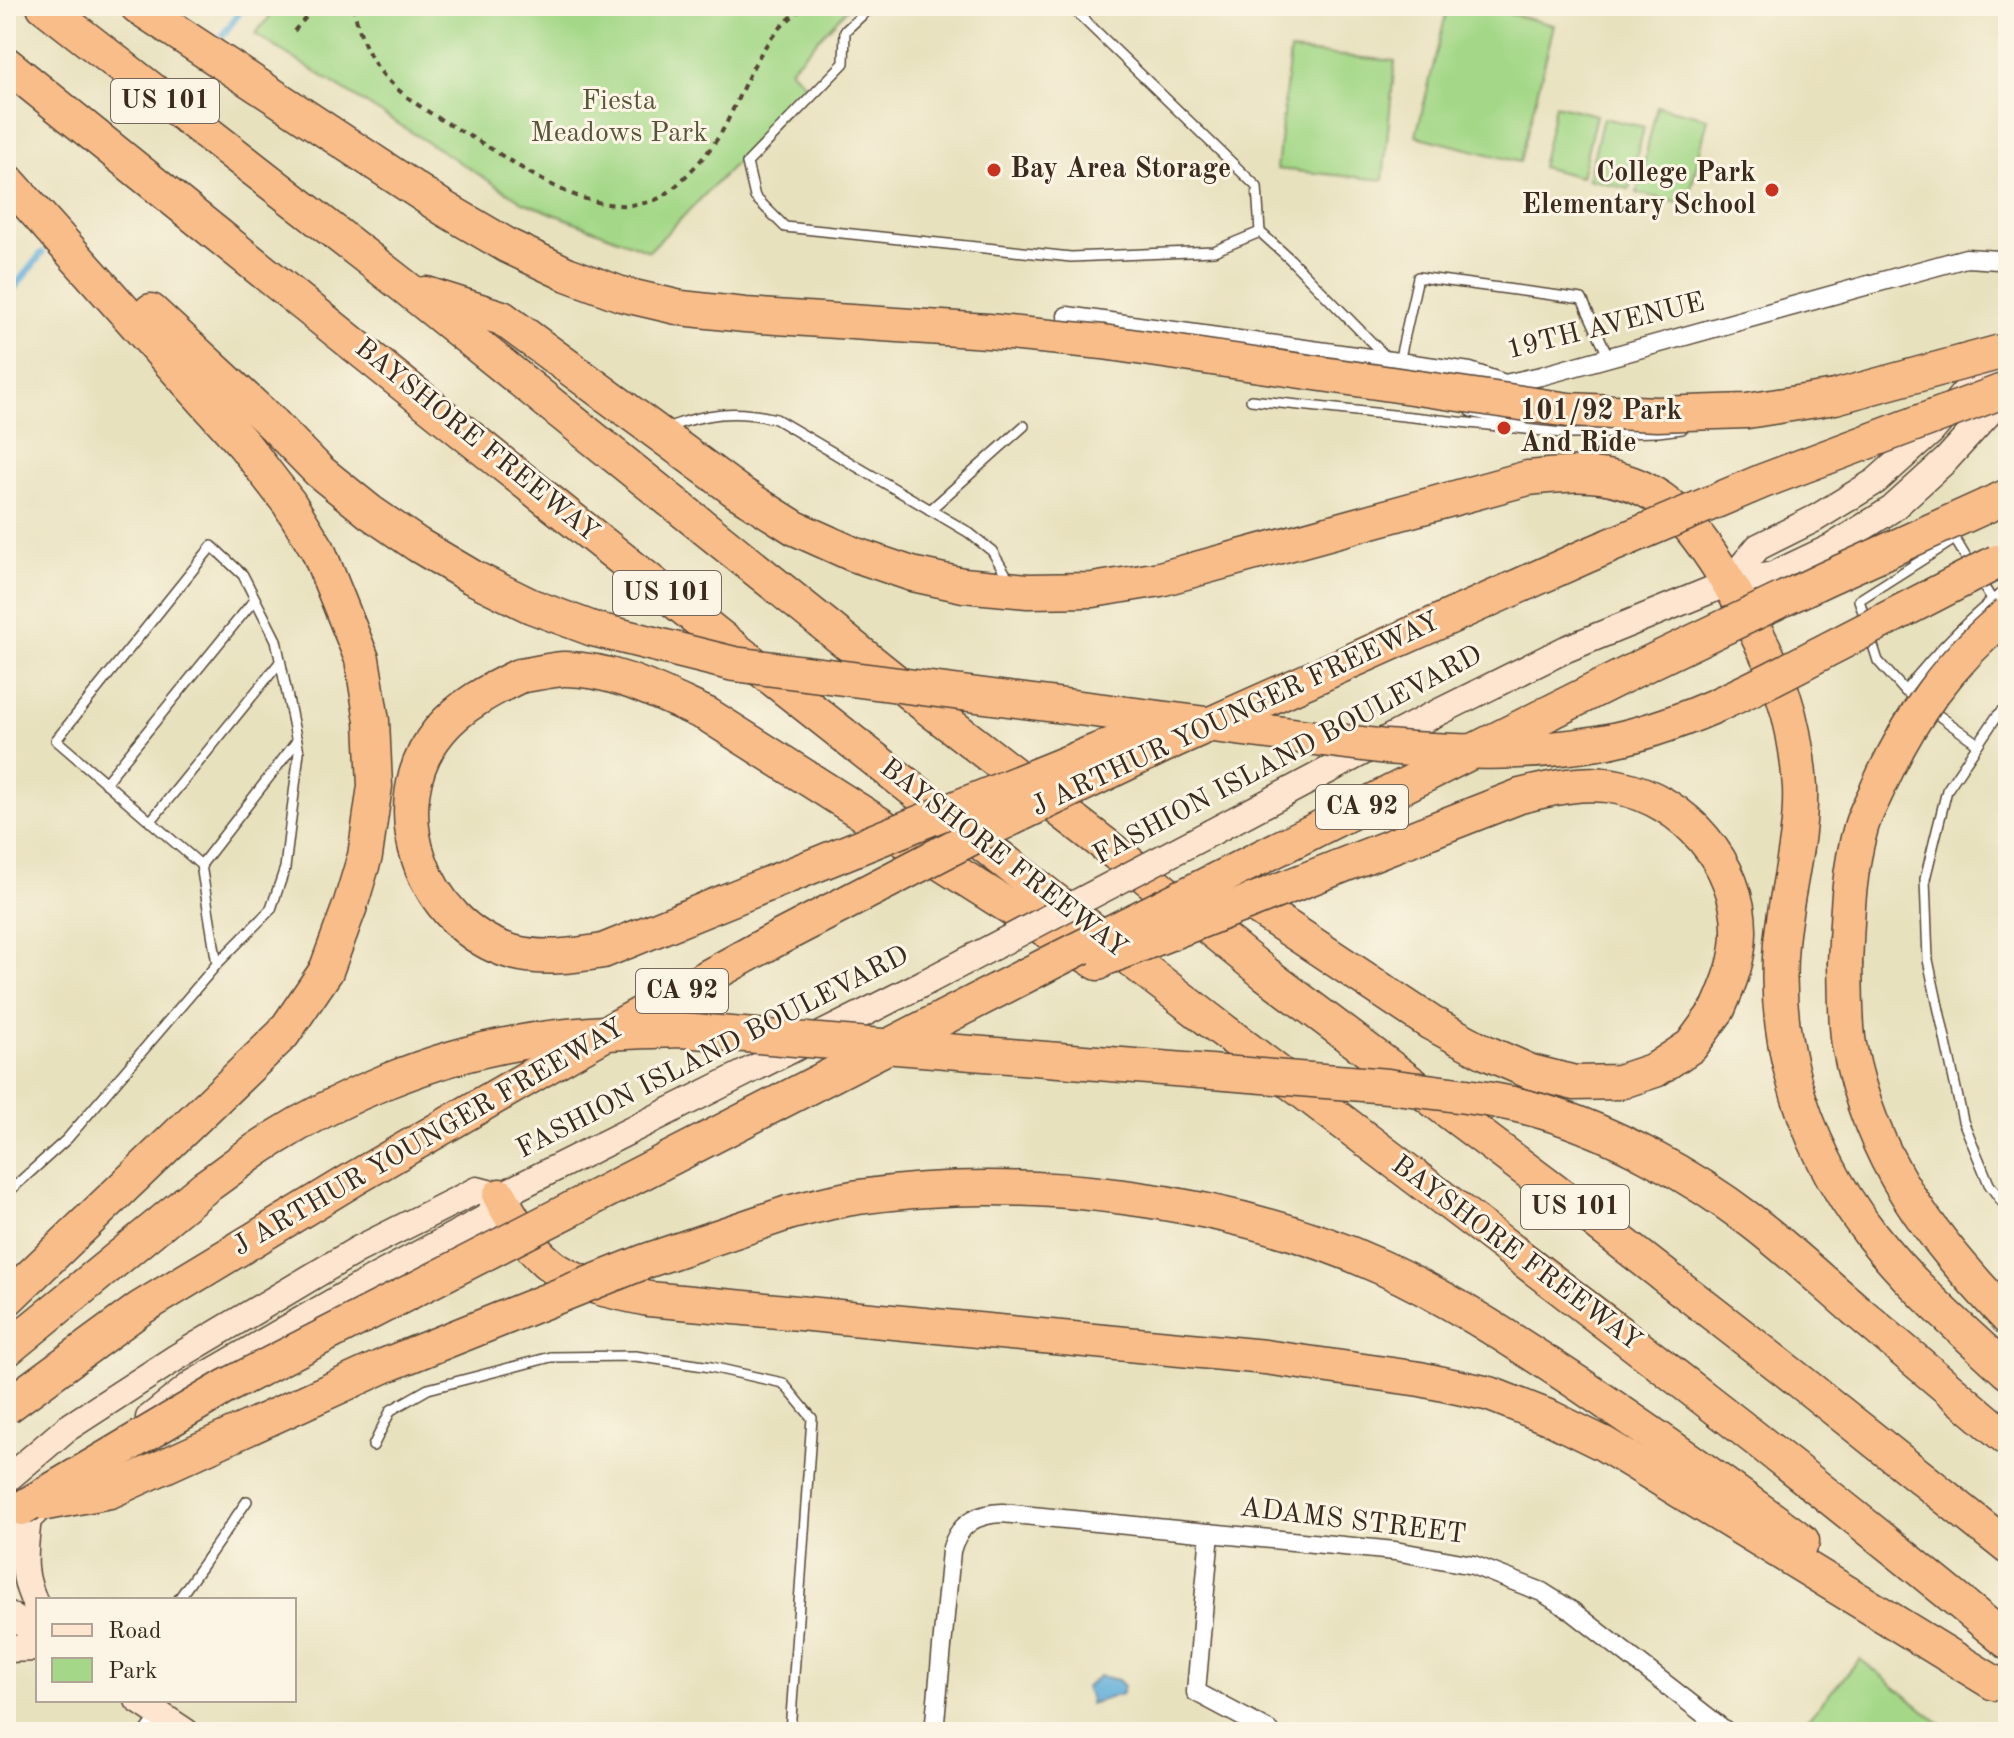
<svg xmlns="http://www.w3.org/2000/svg" width="2014" height="1738" font-family="'Old Standard TT',serif">
  <style>
    .green { fill: #a4d888; stroke: #708153; stroke-width: 2 }
    .water { fill: #60add9; stroke: #4e6c7c; stroke-width: 2 }
    .lines { fill: none; stroke-linecap: round; stroke-linejoin: round }
    .stream { stroke: #60add9; stroke-width: 7 }
    .service-casing { stroke: #554536; stroke-width: 12 }
    .minor-casing { stroke: #554536; stroke-width: 21 }
    .secondary-casing { stroke: #554536; stroke-width: 29 }
    .motorway-casing { stroke: #554536; stroke-width: 37 }
    .path { stroke: #554536; stroke-width: 4; stroke-dasharray: 6 6; stroke-linecap: butt }
    .service { stroke: #fff; stroke-width: 9 }
    .minor { stroke: #fff; stroke-width: 18 }
    .secondary { stroke: #fde5d0; stroke-width: 26 }
    .motorway { stroke: #f9bd89; stroke-width: 34 }
    .secondary-bridge-casing { stroke: #554536; stroke-width: 29; stroke-linecap: butt }
    .motorway-bridge-casing { stroke: #554536; stroke-width: 37; stroke-linecap: butt }
    .secondary-bridge { stroke: #fde5d0; stroke-width: 26 }
    .motorway-bridge { stroke: #f9bd89; stroke-width: 34 }
    .poi-dot { fill: #c8321e; stroke: #fcf5e5; stroke-width: 3 }
    .labels { text-anchor: middle; dominant-baseline: central; stroke-width: 6; stroke-linejoin: round; paint-order: stroke }
    .shield { fill: #fcf5e5; stroke: #75675a; stroke-width: 2 }
    .shield-label { font-size: 26px; font-weight: bold; fill: #3b2a1e }
    .park-label { font-size: 28px; fill: #555638; stroke: #fcf5e5 }
    .poi-label { font-size: 28px; font-weight: bold; fill: #3b2a1e; stroke: #fcf5e5; text-anchor: start }
    .street-label { font-size: 28px; fill: #3b2a1e; stroke: #fcf5e5 }
  </style>
  <rect width="100%" height="100%" fill="#fcf5e5"/>
  <filter id="ink" filterUnits="userSpaceOnUse"><feTurbulence type="fractalNoise" baseFrequency=".0125" numOctaves="2"/><feDisplacementMap in="SourceGraphic" scale="16" xChannelSelector="R" yChannelSelector="G"/><feConvolveMatrix kernelMatrix="1 2 1 2 8 2 1 2 1" color-interpolation-filters="sRGB"/></filter>
  <filter id="wash" filterUnits="userSpaceOnUse"><feTurbulence type="fractalNoise" baseFrequency=".006" numOctaves="4" result="noise"/><feDisplacementMap in="SourceGraphic" scale="32" xChannelSelector="R" yChannelSelector="G"/><feGaussianBlur stdDeviation="1.8" result="paint"/><feColorMatrix in="noise" values="0 0 0 0 0 0 0 0 0 0 0 0 0 0 0 0 0 1.4 0 .05"/><feComposite in="paint" operator="in"/></filter>
  <g filter="url(#wash)">
    <rect width="100%" height="100%" fill="#e8e1be"/>
    <g class="green">
      <path d="M279 6H850L790 69 809 89 649 251 523 202 255 34Z"/>
      <path d="M1448 6H1477L1554 25 1520 162 1416 136Z"/>
      <path d="M1290 51 1395 61 1383 180 1277 169Z"/>
      <path d="M1555 105 1596 115 1581 177 1541 167Z"/>
      <path d="M1657 106 1708 118 1687 205 1637 193Z"/>
      <path d="M1603 118 1644 127 1629 189 1588 179Z"/>
      <path d="M1860 1659 1951 1732H1796Z"/>
    </g>
    <path class="water" d="M1099 1676 1118 1680 1124 1686 1122 1694 1089 1704 1090 1697 1085 1688Z"/>
    <g class="lines">
      <g class="stream">
        <path d="M223 35 244 6"/>
        <path d="M6 298 42 253"/>
      </g>
    </g>
  </g>
  <g filter="url(#ink)">
    <g class="lines">
      <defs>
        <g id="service">
          <path d="M872 6 845 31 844 63 747 163 755 197 785 227 1071 257 1214 251 1260 232 1290 259 1388 359"/>
          <path d="M1070 6 1257 187 1260 232"/>
          <path d="M1399 362 1418 277 1582 299 1609 358"/>
          <path d="M1251 400 1572 434 1658 432 1682 429"/>
          <path d="M1471 412 1522 425"/>
          <path d="M666 428C706 413 734 409 776 419L968 532 992 551 1010 581"/>
          <path d="M930 510 1024 426"/>
          <path d="M1979 579 1992 600"/>
          <path d="M1866 622 1859 600 1955 539 1971 566"/>
          <path d="M1870 636 1878 661 1905 691 1978 744"/>
          <path d="M1905 691C1936 652 1968 618 2008 588"/>
          <path d="M2008 706 1997 716 1947 790 1925 879 1928 960 1963 1121 1989 1184 2008 1210"/>
          <path d="M105 783 255 599"/>
          <path d="M150 822 280 662"/>
          <path d="M201 865 297 741"/>
          <path d="M6 1194 67 1139 217 964 271 909 285 868 299 752 276 640 243 575 212 546 56 740 201 865 217 964"/>
          <path d="M373 1446 391 1410 428 1389 551 1357 635 1356 711 1367 783 1383 812 1418 790 1732"/>
          <path d="M178 1600 247 1501"/>
          <path d="M145 1732 156 1716"/>
        </g>
        <g id="minor">
          <path d="M1067 316 1470 372 1505 384 1541 376 1966 258 1999 260 2008 265"/>
          <path d="M1210 1533 1196 1692 1271 1732"/>
          <path d="M934 1732 951 1551C958 1524 976 1514 1002 1513L1395 1551 1473 1565 1542 1592 1572 1611 1727 1732"/>
        </g>
        <g id="secondary">
          <path d="M1728 583 1758 547 1816 518 1876 481 1931 432 2001 349"/>
          <path d="M1212 832 1423 720 1566 649 1728 583 1773 575 1832 547 1892 509 1946 460 2008 392"/>
          <path d="M149 1418 193 1383 376 1277 488 1217 500 1196 924 983"/>
          <path d="M6 1480 66 1429 177 1357 357 1250 477 1190 500 1196"/>
          <path d="M28 1518C24 1555 20 1575 38 1609"/>
          <path d="M6 1540 47 1501"/>
          <path d="M6 1613 38 1634"/>
          <path d="M6 1649 38 1648"/>
          <path d="M138 1700 186 1732"/>
        </g>
        <g id="motorway">
          <path d="M44 6 405 287 931 710 1139 871 1266 974 1593 1220 1801 1382 2008 1547"/>
          <path d="M137 6 445 209 508 246 567 274 621 294"/>
          <path d="M6 64C355 346 704 627 1058 903 1374 1150 1699 1385 2008 1642"/>
          <path d="M426 294 502 318 738 492 795 528 853 554 912 574 963 585 1028 591 1093 590 1160 579 1528 478C1560 475 1591 471 1623 481 1635 484 1651 492 1661 499 1705 529 1769 647 1784 698 1793 725 1798 758 1800 787 1802 840 1786 891 1781 943 1777 987 1781 1031 1792 1074 1828 1212 1908 1281 2008 1372"/>
          <path d="M151 311 273 424"/>
          <path d="M519 676C533 674 549 670 563 669 614 668 663 695 708 715L1098 963"/>
          <path d="M1224 897 1258 908 1431 1023 1485 1052 1531 1072 1575 1083 1619 1082 1655 1070 1691 1046 1718 1009"/>
          <path d="M1845 965C1846 991 1845 1020 1849 1045 1871 1161 1929 1235 2008 1318"/>
          <path d="M500 1196C542 1275 564 1282 649 1299L1265 1357 1420 1379 1490 1394 1551 1418 1604 1444 1994 1683"/>
          <path d="M788 1213C812 1207 836 1200 859 1197 1023 1173 1230 1198 1381 1267 1451 1299 1515 1342 1579 1384 1654 1435 1728 1486 1802 1541"/>
          <path d="M6 1300 283 1034 326 971 350 906 365 856 375 786 372 721 362 659 318 550 289 503 245 446 7 180"/>
          <path d="M1857 1311 2008 1439"/>
          <path d="M6 1350 205 1187"/>
        </g>
      </defs>
      <use href="#service" class="service-casing"/>
      <use href="#minor" class="minor-casing"/>
      <use href="#secondary" class="secondary-casing"/>
      <use href="#motorway" class="motorway-casing"/>
      <g class="path">
        <path d="M353 6C357 23 362 41 371 57 391 96 448 123 485 145 532 174 592 219 652 201 666 197 680 182 690 172 704 157 717 142 726 124 749 77 761 36 806 6"/>
        <path d="M294 31 316 6"/>
      </g>
      <use href="#service" class="service"/>
      <use href="#minor" class="minor"/>
      <use href="#secondary" class="secondary"/>
      <use href="#motorway" class="motorway"/>
      <defs>
        <path id="secondary-bridge" d="M924 983 1212 832"/>
        <g id="motorway-bridge">
          <path d="M621 294 681 308 745 315 988 331 1103 342 1569 410 1657 414 1747 411 1835 397 2008 350"/>
          <path d="M273 424 319 471 370 512 418 545 472 577 531 606 593 629 734 664 1386 747C1456 753 1528 755 1598 743 1678 729 1753 689 1823 652 1881 622 1939 592 1997 562"/>
          <path d="M519 676C490 690 461 705 440 730 378 804 422 926 512 952 542 960 573 956 603 951L1146 731"/>
          <path d="M1106 958 1520 796C1552 788 1585 780 1618 787 1684 800 1740 864 1739 932 1739 960 1729 984 1718 1009"/>
          <path d="M1845 965C1847 919 1848 872 1861 827 1865 813 1873 800 1878 788 1909 718 1949 662 2008 614"/>
          <path d="M205 1187C227 1172 247 1155 270 1141 343 1095 431 1058 517 1043 571 1033 626 1032 681 1030L1388 1086C1439 1093 1494 1097 1544 1112 1614 1133 1692 1176 1750 1220 1787 1248 1822 1281 1857 1311"/>
          <path d="M6 1407 141 1308 357 1177 574 1051 767 944 973 837 1177 739 1586 556 1763 481 2008 389"/>
          <path d="M46 1503 110 1491 386 1365 646 1261 788 1213"/>
          <path d="M22 1508 227 1386 1052 962 1645 665 1825 579 2008 496"/>
        </g>
      </defs>
      <use href="#secondary-bridge" class="secondary-bridge-casing"/>
      <use href="#motorway-bridge" class="motorway-bridge-casing"/>
      <use href="#secondary-bridge" class="secondary-bridge"/>
      <use href="#motorway-bridge" class="motorway-bridge"/>
    </g>
  </g>
  <g class="poi-dot">
    <circle cx="994" cy="170" r="8"/>
    <circle cx="1772" cy="190" r="8"/>
    <circle cx="1504" cy="428" r="8"/>
  </g>
  <g class="labels">
    <g class="shield">
      <rect x="111" y="79" width="108" height="44" rx="6"/>
      <rect x="613" y="571" width="108" height="44" rx="6"/>
      <rect x="1316" y="785" width="92" height="44" rx="6"/>
      <rect x="636" y="969" width="92" height="44" rx="6"/>
      <rect x="1521" y="1185" width="108" height="44" rx="6"/>
    </g>
    <g class="shield-label">
      <text x="165" y="101">US 101</text>
      <text x="667" y="593">US 101</text>
      <text x="1362" y="807">CA 92</text>
      <text x="682" y="991">CA 92</text>
      <text x="1575" y="1207">US 101</text>
    </g>
    <g class="park-label">
      <text x="619" y="102">Fiesta<tspan x="619" dy="32">Meadows Park</tspan></text>
    </g>
    <g class="poi-label">
      <text x="1010" y="170">Bay Area Storage</text>
      <text x="1756" y="174" text-anchor="end">College Park<tspan x="1756" dy="32">Elementary School</tspan></text>
      <text x="1520" y="412">101/92 Park<tspan x="1520" dy="32">And Ride</tspan></text>
    </g>
    <g class="street-label">
      <text transform="translate(1606 327) rotate(-14)">19TH AVENUE</text>
      <text transform="translate(476 441) rotate(39)">BAYSHORE FREEWAY</text>
      <text transform="translate(1236 715) rotate(-25)">J ARTHUR YOUNGER FREEWAY</text>
      <text transform="translate(1288 756) rotate(-28)">FASHION ISLAND BOULEVARD</text>
      <text transform="translate(1003 859) rotate(38)">BAYSHORE FREEWAY</text>
      <text transform="translate(713 1053) rotate(-27)">FASHION ISLAND BOULEVARD</text>
      <text transform="translate(429 1138) rotate(-30)">J ARTHUR YOUNGER FREEWAY</text>
      <text transform="translate(1516 1254) rotate(37)">BAYSHORE FREEWAY</text>
      <text transform="translate(1353 1522) rotate(7)">ADAMS STREET</text>
    </g>
  </g>
  <rect width="2014" height="1738" fill="none" stroke="#fcf5e5" stroke-width="32"/>
  <rect x="36" y="1598" width="260" height="104" fill="#fcf5e5" stroke="#afa495" stroke-width="2"/>
  <rect x="52" y="1624" width="40" height="12" fill="#fde5d0" stroke="#afa495" stroke-width="2"/>
  <text x="108" y="1638" font-size="24" fill="#3b2a1e">Road</text>
  <rect x="52" y="1658" width="40" height="24" fill="#a4d888" stroke="#afa495" stroke-width="2"/>
  <text x="108" y="1678" font-size="24" fill="#3b2a1e">Park</text>
</svg>
